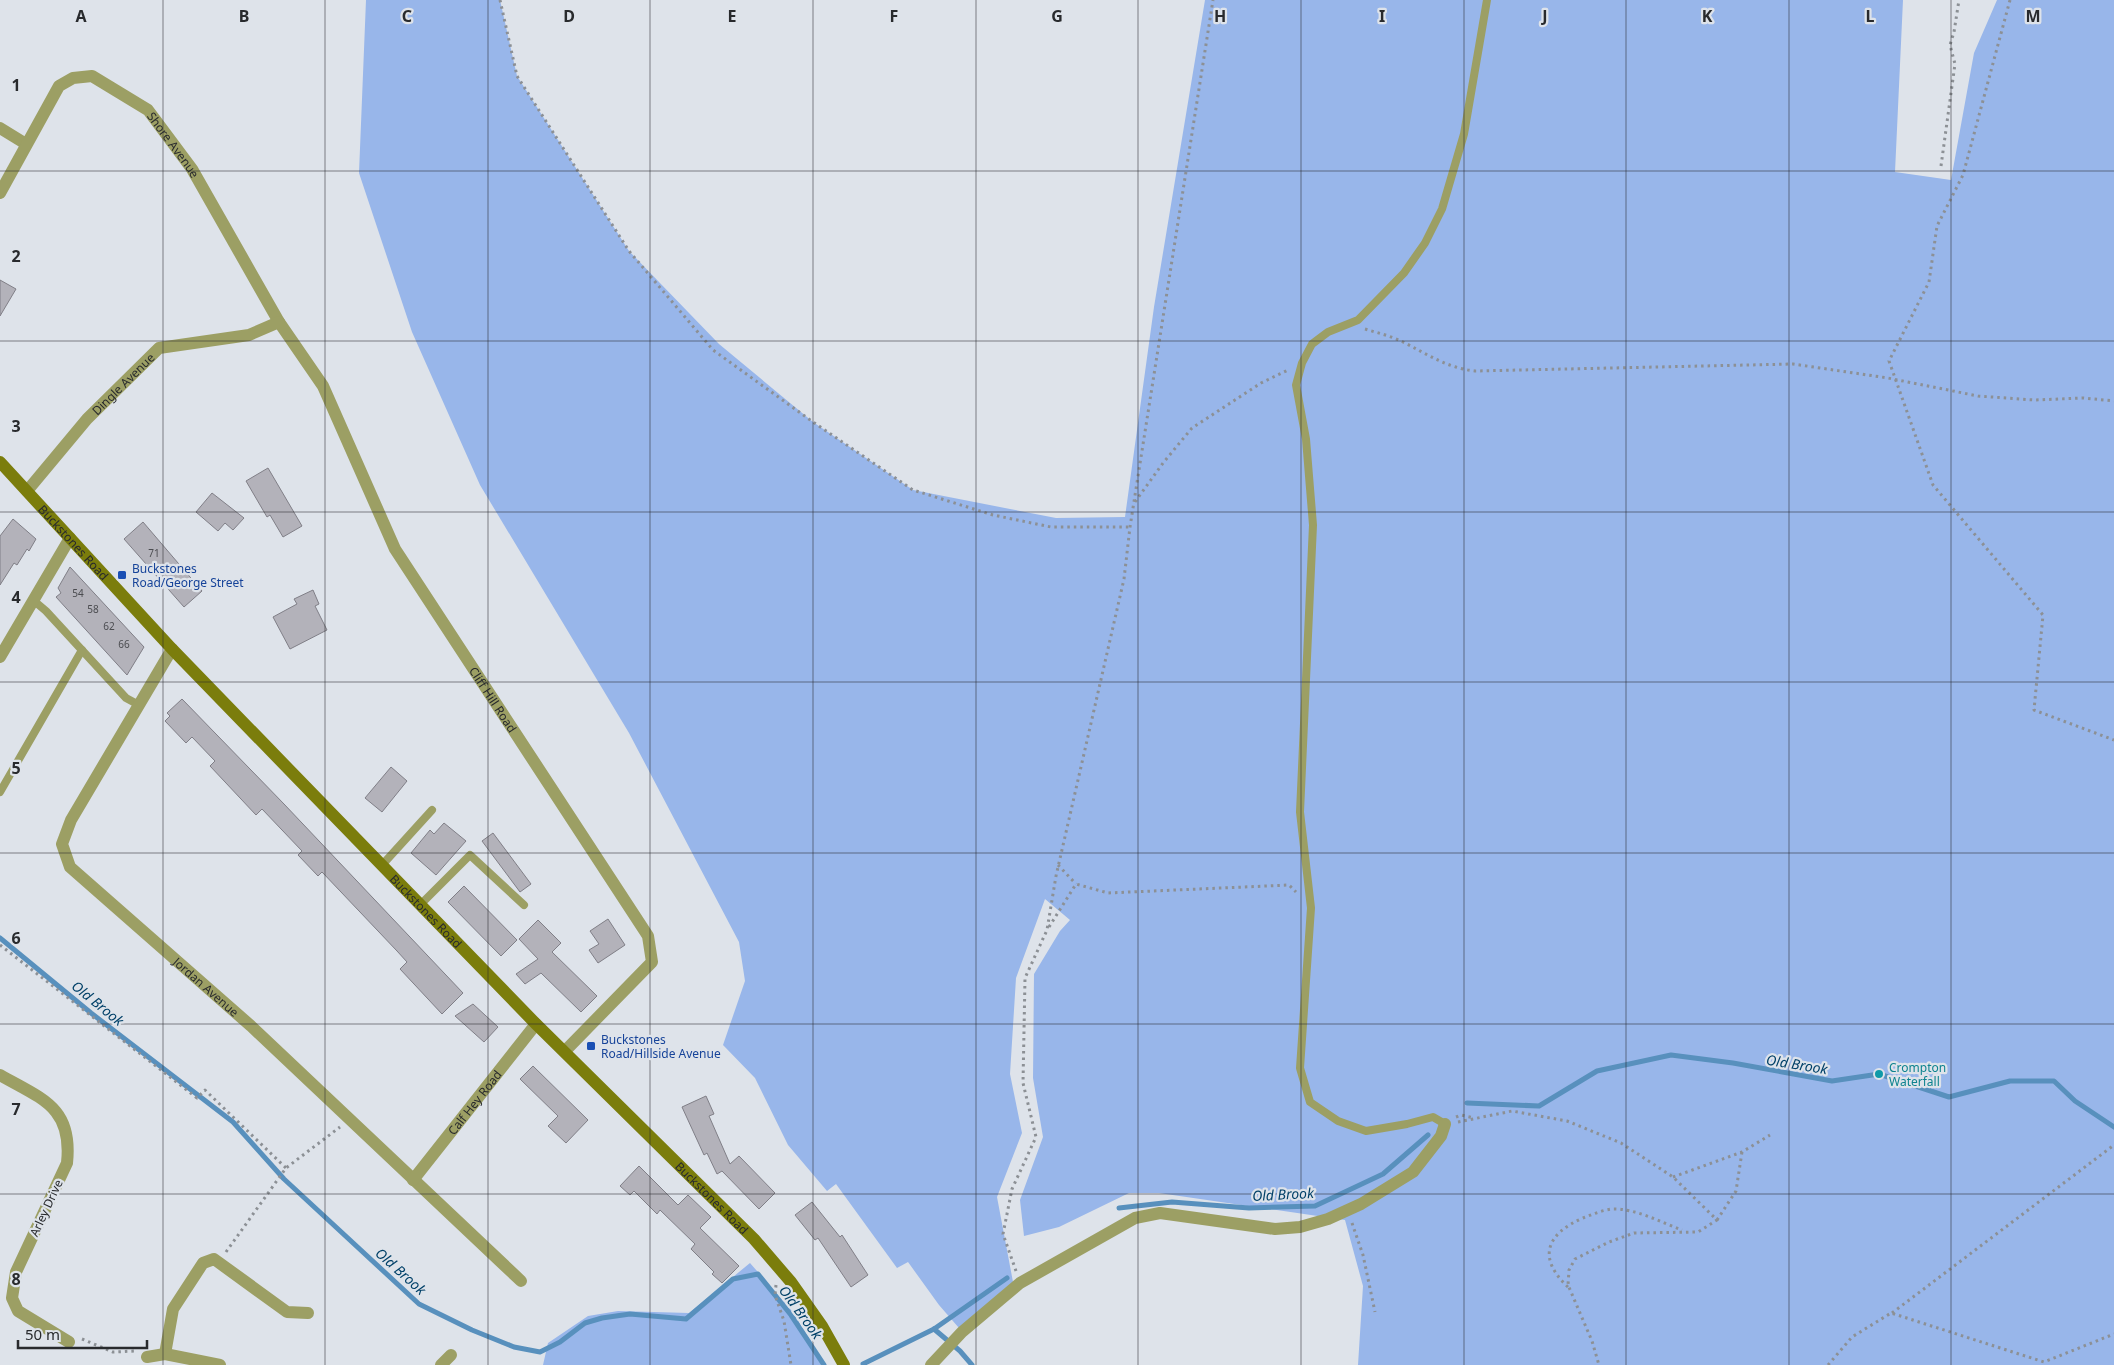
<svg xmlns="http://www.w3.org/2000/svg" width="2114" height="1365" font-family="'Noto Sans',sans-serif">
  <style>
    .green { fill: #98b6ea }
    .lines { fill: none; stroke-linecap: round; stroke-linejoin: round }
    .stream { stroke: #5890bd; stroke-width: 5 }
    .building { fill: #b3b2ba; stroke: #807f87 }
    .path { stroke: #8c9095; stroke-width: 3; stroke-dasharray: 2.5 4; stroke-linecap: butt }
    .service { stroke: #9c9f64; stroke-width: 8 }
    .minor { stroke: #9c9f64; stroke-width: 12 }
    .secondary { stroke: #7b7d0c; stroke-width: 12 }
    .grid { fill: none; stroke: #282a2d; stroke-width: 1; stroke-opacity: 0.55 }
    .transit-dot { fill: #1a4fb4; stroke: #dee3ea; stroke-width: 2 }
    .culture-dot { fill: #0f9aa8; stroke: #dee3ea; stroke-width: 2 }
    .labels { text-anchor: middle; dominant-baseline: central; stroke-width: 4.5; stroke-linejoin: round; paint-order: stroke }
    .number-label { font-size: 10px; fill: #4b4c50 }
    .street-label { font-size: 12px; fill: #282a2d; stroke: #dee3ea }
    .transit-label { font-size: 12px; fill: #164399; stroke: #dee3ea; text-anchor: start }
    .culture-label { font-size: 12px; fill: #0d838f; stroke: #dee3ea; text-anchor: start }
    .water-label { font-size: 14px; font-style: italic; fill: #004068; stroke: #dee3ea }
    .grid-label { font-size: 16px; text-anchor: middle; font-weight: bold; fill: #282a2d; stroke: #dee3ea; stroke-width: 4.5; stroke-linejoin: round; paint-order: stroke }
  </style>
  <rect width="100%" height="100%" fill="#dee3ea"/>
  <g class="green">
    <path d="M366 0H500L517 76 629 251 719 344 813 422 913 490 1056 518 1125 517 1154 307 1205 0H1903L1895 172 1951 180 1974 53 1997 0H2114V1365H1358L1363 1286 1345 1220 1159 1193H1129L1059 1227 1024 1236 1020 1200 1043 1137 1033 1078 1034 974 1060 931 1070 920 1045 899 1016 978 1010 1074 1022 1133 997 1197 1013 1282 959 1328 939 1305 908 1262 897 1268 836 1184 827 1191 788 1145 755 1078 723 1045 745 981 739 942 629 733 480 485 412 332 359 173Z"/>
    <path d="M750 1263 792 1311 825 1365H543L548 1343 588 1316 618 1311 689 1313Z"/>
  </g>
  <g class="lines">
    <g class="stream">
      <path d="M0 938 91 1013 233 1122 284 1179 419 1304 472 1330 514 1347 540 1352 560 1342 585 1323 602 1318 630 1314 686 1319 733 1279 758 1274 791 1315 824 1365"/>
      <path d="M1467 1103 1539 1106 1597 1071 1671 1055 1733 1063 1832 1081 1879 1074 1949 1097 2010 1081H2054L2075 1101 2114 1127"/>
      <path d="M1119 1208 1172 1202 1249 1208 1315 1206 1383 1174 1428 1135"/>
      <path d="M934 1329 960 1351 972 1365"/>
      <path d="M863 1364 934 1329 1007 1278"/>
    </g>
  </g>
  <g class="building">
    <path d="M0 280 16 289 0 316Z"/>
    <path d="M268 468 302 526 283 537 270 515 267 517 246 481Z"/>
    <path d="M212 493 244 518 233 530 225 523 218 531 196 512Z"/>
    <path d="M13 519 36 539 29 551 27 549 17 565 14 563 0 585V536Z"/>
    <path d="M143 522 202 591 184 607 124 539Z"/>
    <path d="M70 567 144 647 127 675 56 597 61 593 58 588Z"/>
    <path d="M313 590 319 604 315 606 327 630 290 649 273 617 297 604 294 599Z"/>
    <path d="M182 699 284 804 463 993 442 1014 400 969 407 962 397 951 322 872 318 876 298 855 302 851 262 809 256 815 210 766 215 761 192 737 186 743 165 721 170 716 167 713Z"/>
    <path d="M391 767 407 781 382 812 365 798Z"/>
    <path d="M444 823 466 841 436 875 411 853 430 830 434 834Z"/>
    <path d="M493 833 531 884 520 892 482 841Z"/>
    <path d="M464 886 517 940 501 956 448 902Z"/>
    <path d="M608 919 625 945 598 963 589 950 599 944 590 931Z"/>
    <path d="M538 920 561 943 552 952 597 996 581 1012 541 973 525 984 516 974 538 959 519 939Z"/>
    <path d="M473 1004 498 1027 484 1042 455 1016Z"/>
    <path d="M533 1066 588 1120 566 1143 548 1126 558 1116 520 1079Z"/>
    <path d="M706 1096 714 1114 709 1116 730 1164 739 1156 775 1193 759 1209 722 1171 717 1174 707 1153 704 1155 682 1107Z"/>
    <path d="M639 1166 678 1205 688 1195 711 1217 700 1228 739 1266 722 1283 712 1274 714 1272 691 1249 695 1244 660 1210 657 1214 634 1191 630 1195 620 1186Z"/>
    <path d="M812 1202 840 1237 842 1235 868 1275 851 1287 818 1238 815 1240 795 1215Z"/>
  </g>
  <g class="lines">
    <g class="path">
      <path d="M500 0 517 76 629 251 713 350 813 422 913 490 993 515 1051 527H1130"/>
      <path d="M2010 0 1963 175 1937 226 1929 282 1889 361 1933 485 2043 615 2034 710 2114 740"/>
      <path d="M1941 166 1955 64 1950 45 1954 32 1959 0"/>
      <path d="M1365 329C1378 333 1391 336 1403 342 1427 354 1447 368 1475 371L1793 364 1888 378 1978 396 2034 400 2084 398 2114 401"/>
      <path d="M1135 502 1163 463 1192 428 1261 383 1288 370"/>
      <path d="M1058 865 1076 884"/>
      <path d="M1049 927 1076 884 1108 893 1289 885 1296 892"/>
      <path d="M0 945 197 1098 205 1090 286 1168"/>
      <path d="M1456 1117 1461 1115 1474 1118"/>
      <path d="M1458 1122 1512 1111 1567 1121 1621 1143 1673 1177 1717 1220 1698 1232 1634 1233 1609 1242 1575 1259 1569 1270 1568 1285 1592 1341 1599 1365"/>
      <path d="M1673 1177 1742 1152 1770 1135"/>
      <path d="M1717 1220 1736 1191 1742 1152"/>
      <path d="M1352 1223 1363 1255 1375 1312"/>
      <path d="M226 1252 286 1168 340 1127"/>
      <path d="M1016 1271 1003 1234 1012 1189 1036 1137 1023 1083 1025 978 1047 930 1056 876 1124 579 1130 527 1213 0"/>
      <path d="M776 1285 775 1295 784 1321 791 1365"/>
      <path d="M1568 1287C1537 1258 1546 1234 1583 1218 1591 1215 1602 1210 1612 1209 1635 1208 1660 1222 1682 1230"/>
      <path d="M1892 1313 2114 1145"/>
      <path d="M82 1339 113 1352 135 1351"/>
      <path d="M1828 1365 1852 1337 1891 1313 2044 1362 2114 1334"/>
    </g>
    <g class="service">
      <path d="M33 600 46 611 126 698 139 705"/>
      <path d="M0 792 82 650"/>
      <path d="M383 864 432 810"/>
      <path d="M421 904 470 855 524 905"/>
      <path d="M1445 1124 1433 1117 1407 1124 1366 1131 1338 1121 1310 1102 1300 1068 1311 908 1300 812 1313 525 1306 439 1296 385 1302 363 1312 344 1328 332 1358 320 1404 273 1425 243 1442 209 1464 134 1487 0"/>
    </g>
    <g class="minor">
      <path d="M0 128 26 144"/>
      <path id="s1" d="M0 193 59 86 73 78 92 76 148 110 192 169 279 322 323 386 395 549 648 936 652 962 565 1051"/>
      <path id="s2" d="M27 491 87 419 159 348 249 335 279 322"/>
      <path id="s3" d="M172 649 71 820 62 844 70 867 251 1026 521 1281"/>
      <path d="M0 657 70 538"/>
      <path d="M0 1075C42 1099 73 1107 67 1163L16 1272 12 1298 18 1311 69 1342"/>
      <path id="s4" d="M413 1180 536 1024"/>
      <path d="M165 1354 173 1309 203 1263 214 1259 287 1312 308 1313"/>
      <path d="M147 1357 165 1354 220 1365"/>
      <path d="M441 1365 451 1355"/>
      <path d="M931 1365 962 1332 1020 1283 1135 1218 1160 1213 1275 1229 1300 1227 1328 1219 1361 1204 1413 1172 1441 1136 1445 1124"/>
    </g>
    <path class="secondary" id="s5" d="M0 462 172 649 536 1024 754 1239 791 1282 822 1326 844 1365"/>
  </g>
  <path class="grid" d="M163 0V1365M325 0V1365M488 0V1365M650 0V1365M813 0V1365M976 0V1365M1138 0V1365M1301 0V1365M1464 0V1365M1626 0V1365M1789 0V1365M1951 0V1365M0 171H2114M0 341H2114M0 512H2114M0 682H2114M0 853H2114M0 1024H2114M0 1194H2114"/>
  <g class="transit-dot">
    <rect x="117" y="570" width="10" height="10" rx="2.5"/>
    <rect x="586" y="1041" width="10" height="10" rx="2.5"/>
  </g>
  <circle class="culture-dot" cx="1879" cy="1074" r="5"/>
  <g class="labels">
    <g class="number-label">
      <text x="154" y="553">71</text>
      <text x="78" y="593">54</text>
      <text x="93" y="609">58</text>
      <text x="109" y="626">62</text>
      <text x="124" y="644">66</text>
    </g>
    <g class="street-label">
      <text stroke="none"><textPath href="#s1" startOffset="266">Shore Avenue</textPath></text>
      <text stroke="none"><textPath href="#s2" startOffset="144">Dingle Avenue</textPath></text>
      <text stroke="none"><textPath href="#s5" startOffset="109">Buckstones Road</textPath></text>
      <text stroke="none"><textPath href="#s1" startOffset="908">Cliff Hill Road</textPath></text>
      <text stroke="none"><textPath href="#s5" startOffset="619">Buckstones Road</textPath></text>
      <text stroke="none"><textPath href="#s3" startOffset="430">Jordan Avenue</textPath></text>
      <text stroke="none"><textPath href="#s4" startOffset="99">Calf Hey Road</textPath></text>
      <text stroke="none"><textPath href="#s5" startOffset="1024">Buckstones Road</textPath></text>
      <text transform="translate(46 1208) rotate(-65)">Arley Drive</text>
    </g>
    <g class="transit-label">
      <text x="132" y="568">Buckstones<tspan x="132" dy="14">Road/George Street</tspan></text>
      <text x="601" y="1039">Buckstones<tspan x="601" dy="14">Road/Hillside Avenue</tspan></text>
    </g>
    <g class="culture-label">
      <text x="1889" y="1067">Crompton<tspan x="1889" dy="14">Waterfall</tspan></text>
    </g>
    <g class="water-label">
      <text transform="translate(98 1003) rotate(39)">Old Brook</text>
      <text transform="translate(1797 1064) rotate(9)">Old Brook</text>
      <text transform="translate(1283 1194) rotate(-3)">Old Brook</text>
      <text transform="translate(401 1271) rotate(42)">Old Brook</text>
      <text transform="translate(801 1312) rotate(54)">Old Brook</text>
    </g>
  </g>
  <g class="grid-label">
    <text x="81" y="22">A</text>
    <text x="244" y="22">B</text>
    <text x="407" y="22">C</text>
    <text x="569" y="22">D</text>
    <text x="732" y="22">E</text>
    <text x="894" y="22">F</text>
    <text x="1057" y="22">G</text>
    <text x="1220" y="22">H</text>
    <text x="1382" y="22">I</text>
    <text x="1545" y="22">J</text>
    <text x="1707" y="22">K</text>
    <text x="1870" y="22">L</text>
    <text x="2033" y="22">M</text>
    <text x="16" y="91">1</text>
    <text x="16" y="262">2</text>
    <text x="16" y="432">3</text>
    <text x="16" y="603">4</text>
    <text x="16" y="774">5</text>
    <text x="16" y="944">6</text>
    <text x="16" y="1115">7</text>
    <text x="16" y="1285">8</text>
  </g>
  <path d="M18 1340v8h129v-8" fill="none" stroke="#282a2d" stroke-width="2.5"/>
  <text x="25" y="1340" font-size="15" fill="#282a2d" stroke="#dee3ea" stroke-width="4" paint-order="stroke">50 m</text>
</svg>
